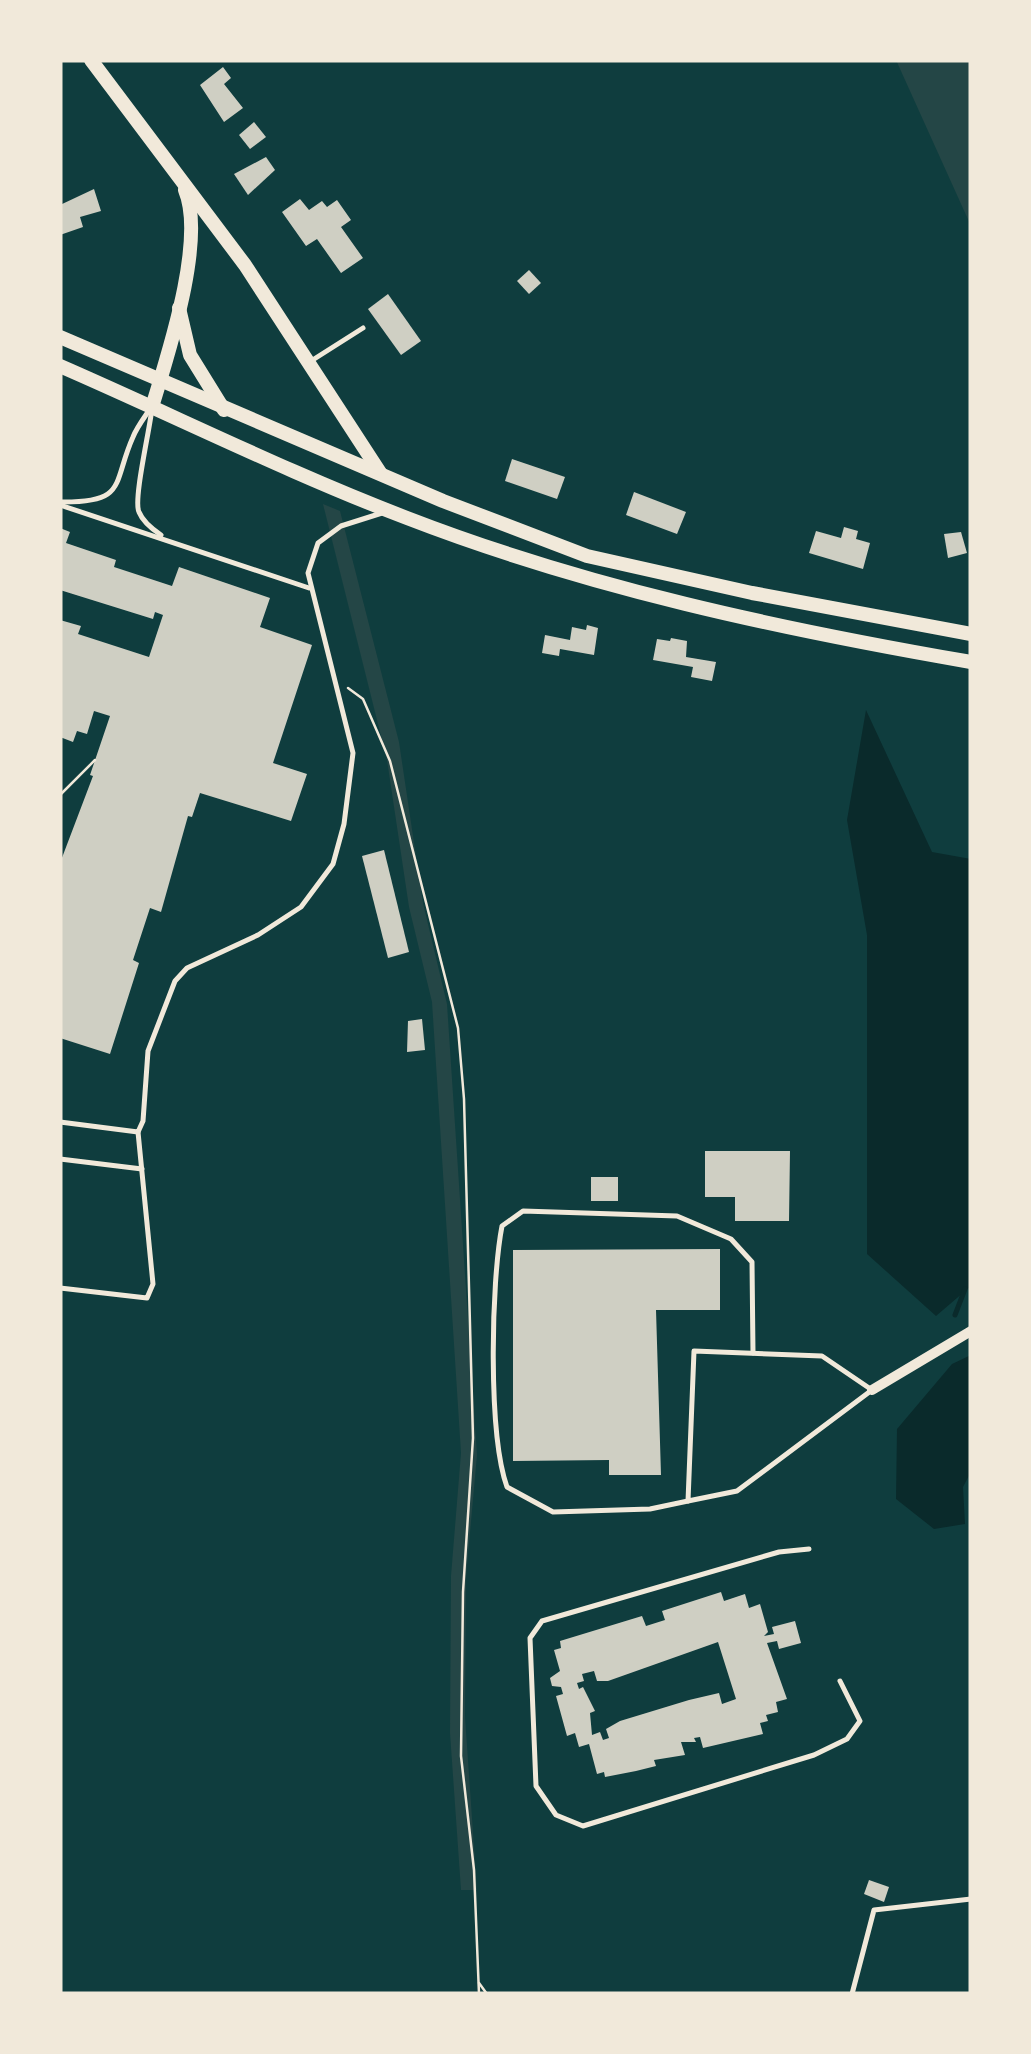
<svg xmlns="http://www.w3.org/2000/svg" width="1031" height="2054" font-family="Manrope,sans-serif">
  <style>
    .green { fill: #244646 }
    .water { fill: #0a2a2b }
    .lines { fill: none; stroke-linecap: round; stroke-linejoin: round }
    .stream { stroke: #0a2a2b; stroke-width: 5 }
    .building { fill: #cfcfc3; fill-rule: evenodd }
    .path { stroke: #f1e9da; stroke-width: 2.5 }
    .service { stroke: #f1e9da; stroke-width: 5 }
    .minor { stroke: #f1e9da; stroke-width: 10 }
    .secondary { stroke: #f1e9da; stroke-width: 14 }
  </style>
  <rect width="100%" height="100%" fill="#0f3d3e"/>
  <g class="green">
    <path d="M896 60H971V226Z"/>
    <path d="M323 504 340 511 399 742 423 903 447 1004 477 1455 466 1577 465 1717 477 1890H461L450 1733 451 1576 461 1453 432 1002 409 907 387 760Z"/>
  </g>
  <g class="water">
    <path d="M866 710 932 852 971 859V1286L936 1316 867 1254V935L847 820Z"/>
    <path d="M971 1355V1472L963 1487 965 1524 934 1529 896 1499 897 1429 952 1364Z"/>
  </g>
  <g class="lines">
    <path class="stream" d="M955 1315 965 1289"/>
  </g>
  <g class="building">
    <path d="M223 67 231 78 224 84 243 108 224 122 200 85Z"/>
    <path d="M254 122 266 137 250 149 239 135Z"/>
    <path d="M266 157 275 170 248 195 234 174Z"/>
    <path d="M94 189 101 211 80 217 83 227 60 235V205Z"/>
    <path d="M300 199 309 210 322 201 327 207 337 200 351 220 341 227 363 258 341 273 317 239 306 246 282 212Z"/>
    <path d="M529 270 541 283 529 294 517 281Z"/>
    <path d="M388 294 421 341 401 355 368 309Z"/>
    <path d="M512 459 565 477 557 499 505 481Z"/>
    <path d="M634 492 686 512 677 534 626 515Z"/>
    <path d="M844 527 858 531 856 539 870 543 863 569 809 553 816 531 841 538Z"/>
    <path d="M60 528 70 532 66 543 116 560 114 567 172 586 179 567 270 598 260 627 312 645 273 763 307 774 291 821 200 793 192 817 188 816 161 912 150 908 133 960 139 963 110 1054 60 1038V863L93 776 90 775 110 716 94 711 87 734 77 731 73 742 60 737V620L81 626 78 634 149 657 163 615 155 612 153 619 60 590Z"/>
    <path d="M961 532 967 553 948 558 944 534Z"/>
    <path d="M587 625 598 628 594 655 560 649 559 656 542 653 545 635 570 640 572 627 586 630Z"/>
    <path d="M671 638 687 641 686 657 716 662 712 681 691 677 693 667 653 660 657 639 670 641Z"/>
    <path d="M384 850 409 952 388 958 362 856Z"/>
    <path d="M422 1019 425 1050 407 1052 408 1021Z"/>
    <path d="M705 1151H790L789 1221H735V1197H705Z"/>
    <rect x="591" y="1177" width="27" height="24"/>
    <path d="M720 1249V1310H656L661 1475H609V1460L513 1461V1250Z"/>
    <path d="M721 1592 724 1601 745 1594 749 1608 760 1604 768 1632 764 1636 774 1634 772 1627 795 1621 801 1643 779 1649 777 1641 767 1643 787 1699 776 1702 778 1712 766 1715 768 1721 760 1723 763 1734 703 1748 700 1737 694 1738 696 1742H681L685 1755 654 1760 656 1766 636 1771 605 1777 604 1772 597 1774 589 1744 579 1747 575 1733 567 1736 556 1696 563 1694 561 1687 552 1686 550 1678 560 1671 554 1650 561 1648 560 1641 642 1616 646 1626 665 1620 662 1611ZM718 1642 736 1699 722 1704 719 1693 689 1700 620 1721 606 1729 609 1738 603 1740 600 1732 592 1735 590 1713 595 1711 583 1687 579 1689 577 1683 584 1681 582 1674 594 1671 597 1681H608Z"/>
    <path d="M869 1880 889 1887 884 1902 864 1894Z"/>
  </g>
  <g class="lines">
    <g class="path">
      <path d="M348 688 363 699 390 761 458 1028 464 1099 473 1438 463 1592 461 1756 474 1870 479 1994"/>
      <path d="M60 795 95 760"/>
      <path d="M479 1983 487 1994"/>
    </g>
    <g class="service">
      <path d="M311 361 363 328"/>
      <path d="M152 408C150 429 133 500 139 512 143 522 152 529 161 535"/>
      <path d="M60 502C128 503 112 484 133 437 137 427 144 418 150 409"/>
      <path d="M60 505 309 588"/>
      <path d="M60 1122 138 1132 143 1121 148 1051 175 981 187 968 258 935 301 907 333 864 344 824 353 753 308 573 318 543 341 526 382 513"/>
      <path d="M60 1159 142 1169"/>
      <path d="M60 1288 147 1298 153 1284 138 1132"/>
      <path d="M694 1351 822 1356 872 1390 737 1491 688 1501Z"/>
      <path d="M688 1501 650 1509 553 1512 507 1487C488 1434 491 1283 502 1226L523 1211 677 1216 731 1239 752 1262 753 1353"/>
      <path d="M809 1549 779 1552 542 1621 530 1638 536 1786 556 1815 583 1826 814 1755 847 1739 860 1721 840 1681"/>
      <path d="M852 1994 874 1910 971 1899"/>
    </g>
    <path class="minor" d="M872 1390 971 1331"/>
    <g class="secondary">
      <path d="M91 60 245 265 381 474"/>
      <path d="M179 308 190 355 224 410"/>
      <path d="M60 337 443 501 587 556 752 593 971 634"/>
      <path d="M60 366C175 416 289 473 407 518 588 588 780 629 971 662"/>
      <path d="M152 407C168 354 206 240 185 190"/>
    </g>
  </g>
  <rect width="1031" height="2054" fill="none" stroke="#f1e9da" stroke-width="125"/>
</svg>
